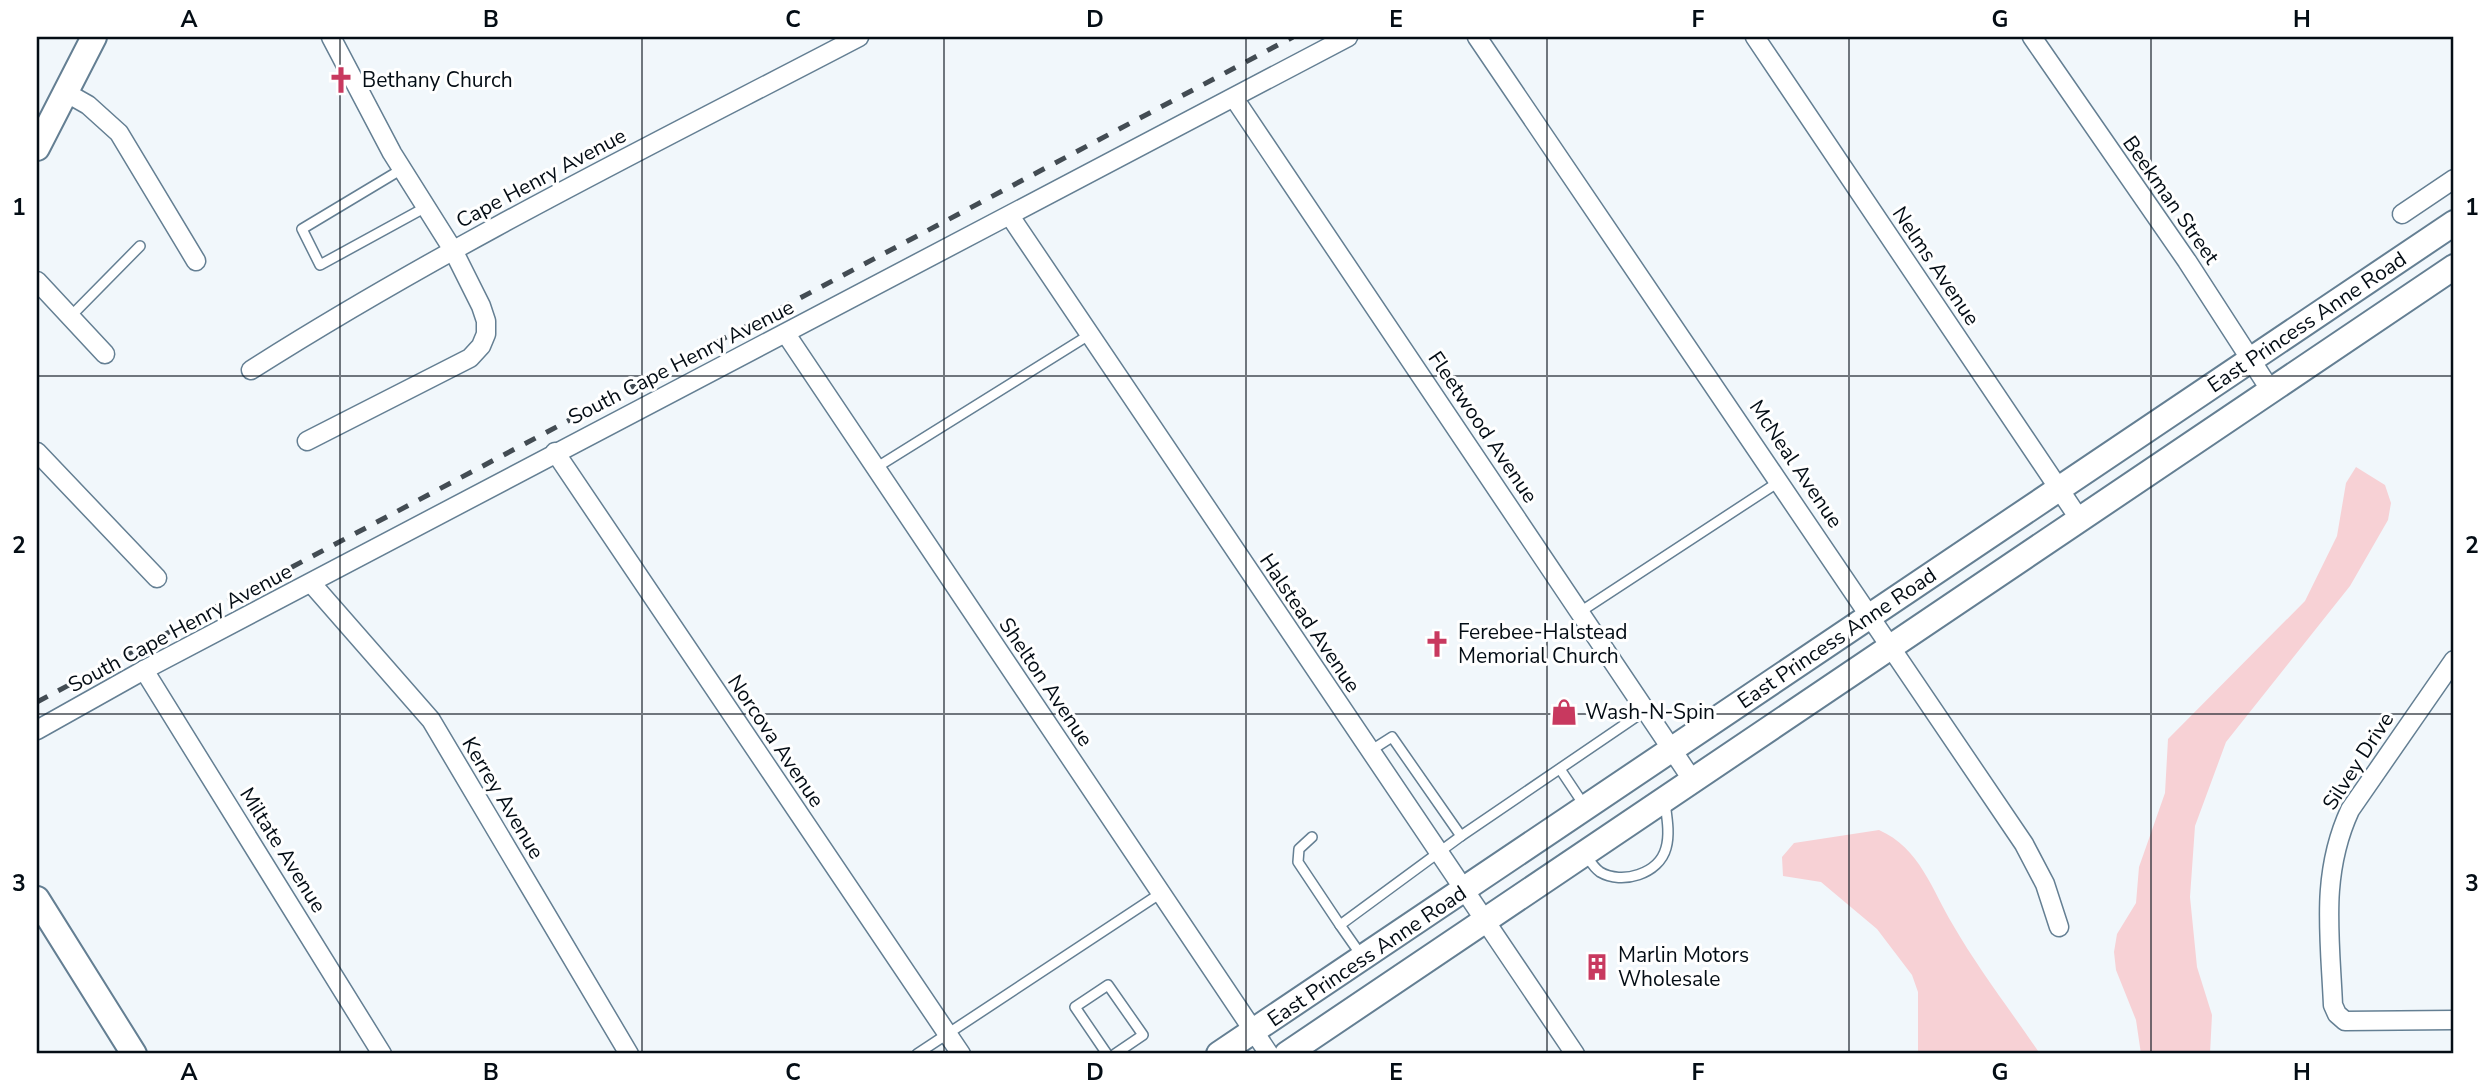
<svg xmlns="http://www.w3.org/2000/svg" width="2491" height="1091" font-family="'Nunito Sans',sans-serif">
  <style>
    .green { fill: #f7d1d5 }
    .lines { fill: none; stroke-linecap: round; stroke-linejoin: round }
    .service-casing { stroke: #647f93; stroke-width: 12 }
    .minor-casing { stroke: #647f93; stroke-width: 21 }
    .secondary-casing { stroke: #647f93; stroke-width: 28 }
    .service { stroke: #fff; stroke-width: 9 }
    .minor { stroke: #fff; stroke-width: 18 }
    .secondary { stroke: #fff; stroke-width: 24 }
    .rail { stroke: #434c53; stroke-width: 5; stroke-dasharray: 12 12; stroke-linecap: butt }
    .grid { fill: none; stroke: #040d15; stroke-width: 2; stroke-opacity: 0.55 }
    .labels { text-anchor: middle; dominant-baseline: central; stroke-width: 6; stroke-linejoin: round; paint-order: stroke }
    .poi-label { font-size: 21px; fill: #040d15; stroke: #fff; text-anchor: start }
    .street-label { font-size: 21px; fill: #040d15; stroke: #fff }
    .neatline { fill: none; stroke: #040d15; stroke-width: 2.5 }
    .grid-label { font-size: 23px; text-anchor: middle; font-weight: bold; fill: #040d15 }
  </style>
  <rect width="100%" height="100%" fill="#f1f7fb"/>
  <g class="green">
    <path d="M2356 467 2385 485 2391 503 2388 520 2350 586 2226 742 2195 826 2190 897 2197 967 2212 1015 2210 1054H2141L2136 1020 2116 970 2114 952 2117 934 2136 903 2139 867 2165 793 2168 739 2305 601 2337 536 2346 483Z"/>
    <path d="M1879 830C1920 848 1932 890 1953 925 1979 970 2011 1011 2040 1054H1918V992L1912 975 1877 929 1821 882 1783 876 1782 857 1794 843Z"/>
  </g>
  <g class="lines">
    <defs>
      <g id="service">
        <path d="M402 169 302 229 320 265 426 207"/>
        <path d="M70 317 140 246"/>
        <path d="M874 469 1089 335"/>
        <path d="M1580 612 1780 481"/>
        <path d="M1370 751 1392 737 1461 836"/>
        <path d="M1560 769 1584 805"/>
        <path d="M1312 837 1299 849 1298 862 1340 925"/>
        <path d="M1586 855C1590 861 1594 868 1600 872 1622 885 1659 874 1666 848 1670 834 1667 818 1665 803"/>
        <path d="M1361 955 1340 925 1461 836 1646 710"/>
        <path d="M917 1054 1161 893"/>
        <path d="M1107 1054 1075 1007 1108 985 1143 1035 1115 1054"/>
      </g>
      <g id="minor">
        <path d="M1477 37 2024 844 2045 884 2059 927"/>
        <path d="M1755 37 2080 520"/>
        <path d="M2032 37 2187 261 2271 391"/>
        <path d="M65 92 88 105 119 133 196 261"/>
        <path d="M1234 98 1693 781"/>
        <path d="M2402 214 2454 179"/>
        <path d="M1010 216 1575 1054"/>
        <path d="M37 281 105 354"/>
        <path d="M786 334 1269 1054"/>
        <path d="M251 370C446 246 654 144 859 37"/>
        <path d="M307 441 470 358 481 346 486 334V321L481 306 453 250 392 153 331 37"/>
        <path d="M37 452 157 578"/>
        <path d="M555 452 961 1054"/>
        <path d="M312 584 431 720 629 1054"/>
        <path d="M2454 660 2350 810C2320 875 2330 936 2333 1005L2337 1014 2345 1021 2454 1020"/>
        <path d="M144 670 382 1054"/>
        <path d="M37 730 144 670 1348 37"/>
      </g>
      <g id="secondary">
        <path d="M37 148 94 37"/>
        <path d="M37 899 134 1054"/>
        <path d="M1219 1054 2454 223"/>
        <path d="M1287 1054 2454 267"/>
      </g>
    </defs>
    <use href="#service" class="service-casing"/>
    <use href="#minor" class="minor-casing"/>
    <use href="#secondary" class="secondary-casing"/>
    <use href="#service" class="service"/>
    <use href="#minor" class="minor"/>
    <use href="#secondary" class="secondary"/>
    <path class="rail" d="M37 702 1293 37"/>
  </g>
  <path class="grid" d="M340 37V1054M642 37V1054M944 37V1054M1246 37V1054M1547 37V1054M1849 37V1054M2151 37V1054M37 376H2454M37 714H2454"/>
  <defs>
    <symbol id="church-bare" viewBox="-9 -9 18 18"><path d="M-1.2-6h2.4v3.5h3.3v2.4h-3.3V6h-2.4V-.1h-3.3v-2.4h3.3Z" fill="#c8395f" stroke="#fff" stroke-width="2.5" paint-order="stroke"/></symbol>
    <symbol id="shop-bare" viewBox="-9 -9 18 18"><path d="M-5-2.5h2.3a2.7 3.5 0 0 1 5.4 0H5L5.5 6h-11ZM-1.5-2.5h3a1.5 2.3 0 0 0-3 0Z" fill="#c8395f" stroke="#fff" stroke-width="2.5" paint-order="stroke"/></symbol>
    <symbol id="building-bare" viewBox="-9 -9 18 18"><path d="M-4-6H4V6H1V3H-1V6H-4ZM-2.5-4.3h1.7v1.8h-1.7ZM.8-4.3h1.7v1.8H.8ZM-2.5-1h1.7V.8h-1.7ZM.8-1h1.7V.8H.8Z" fill="#c8395f" stroke="#fff" stroke-width="2.5" paint-order="stroke"/></symbol>
  </defs>
  <g fill-rule="evenodd">
    <use href="#church-bare" x="322" y="61" width="38" height="38"/>
    <use href="#church-bare" x="1418" y="625" width="38" height="38"/>
    <use href="#shop-bare" x="1545" y="693" width="38" height="38"/>
    <use href="#building-bare" x="1578" y="948" width="38" height="38"/>
  </g>
  <g class="labels">
    <g class="poi-label">
      <text x="362" y="80">Bethany Church</text>
      <text x="1458" y="632">Ferebee-Halstead<tspan x="1458" dy="24">Memorial Church</tspan></text>
      <text x="1585" y="712">Wash-N-Spin</text>
      <text x="1618" y="955">Marlin Motors<tspan x="1618" dy="24">Wholesale</tspan></text>
    </g>
    <g class="street-label">
      <text transform="translate(541 178) rotate(-28)">Cape Henry Avenue</text>
      <text transform="translate(2171 200) rotate(55)">Beekman Street</text>
      <text transform="translate(1936 266) rotate(56)">Nelms Avenue</text>
      <text transform="translate(2307 322) rotate(-34)">East Princess Anne Road</text>
      <text transform="translate(681 362) rotate(-27)">South Cape Henry Avenue</text>
      <text transform="translate(1483 427) rotate(56)">Fleetwood Avenue</text>
      <text transform="translate(1796 464) rotate(56)">McNeal Avenue</text>
      <text transform="translate(1310 623) rotate(56)">Halstead Avenue</text>
      <text transform="translate(180 628) rotate(-28)">South Cape Henry Avenue</text>
      <text transform="translate(1837 638) rotate(-34)">East Princess Anne Road</text>
      <text transform="translate(1046 682) rotate(56)">Shelton Avenue</text>
      <text transform="translate(776 741) rotate(56)">Norcova Avenue</text>
      <text transform="translate(2358 761) rotate(-57)">Silvey Drive</text>
      <text transform="translate(503 798) rotate(59)">Kerrey Avenue</text>
      <text transform="translate(283 850) rotate(58)">Miltate Avenue</text>
      <text transform="translate(1367 956) rotate(-34)">East Princess Anne Road</text>
    </g>
  </g>
  <rect width="2491" height="1091" fill="none" stroke="#ffffff" stroke-width="77"/>
  <rect x="38" y="38" width="2414" height="1014" class="neatline"/>
  <g class="grid-label">
    <text x="189" y="27">A</text>
    <text x="491" y="27">B</text>
    <text x="793" y="27">C</text>
    <text x="1095" y="27">D</text>
    <text x="1396" y="27">E</text>
    <text x="1698" y="27">F</text>
    <text x="2000" y="27">G</text>
    <text x="2302" y="27">H</text>
    <text x="19" y="215">1</text>
    <text x="2472" y="215">1</text>
    <text x="19" y="553">2</text>
    <text x="2472" y="553">2</text>
    <text x="19" y="891">3</text>
    <text x="2472" y="891">3</text>
    <text x="189" y="1080">A</text>
    <text x="491" y="1080">B</text>
    <text x="793" y="1080">C</text>
    <text x="1095" y="1080">D</text>
    <text x="1396" y="1080">E</text>
    <text x="1698" y="1080">F</text>
    <text x="2000" y="1080">G</text>
    <text x="2302" y="1080">H</text>
  </g>
</svg>
